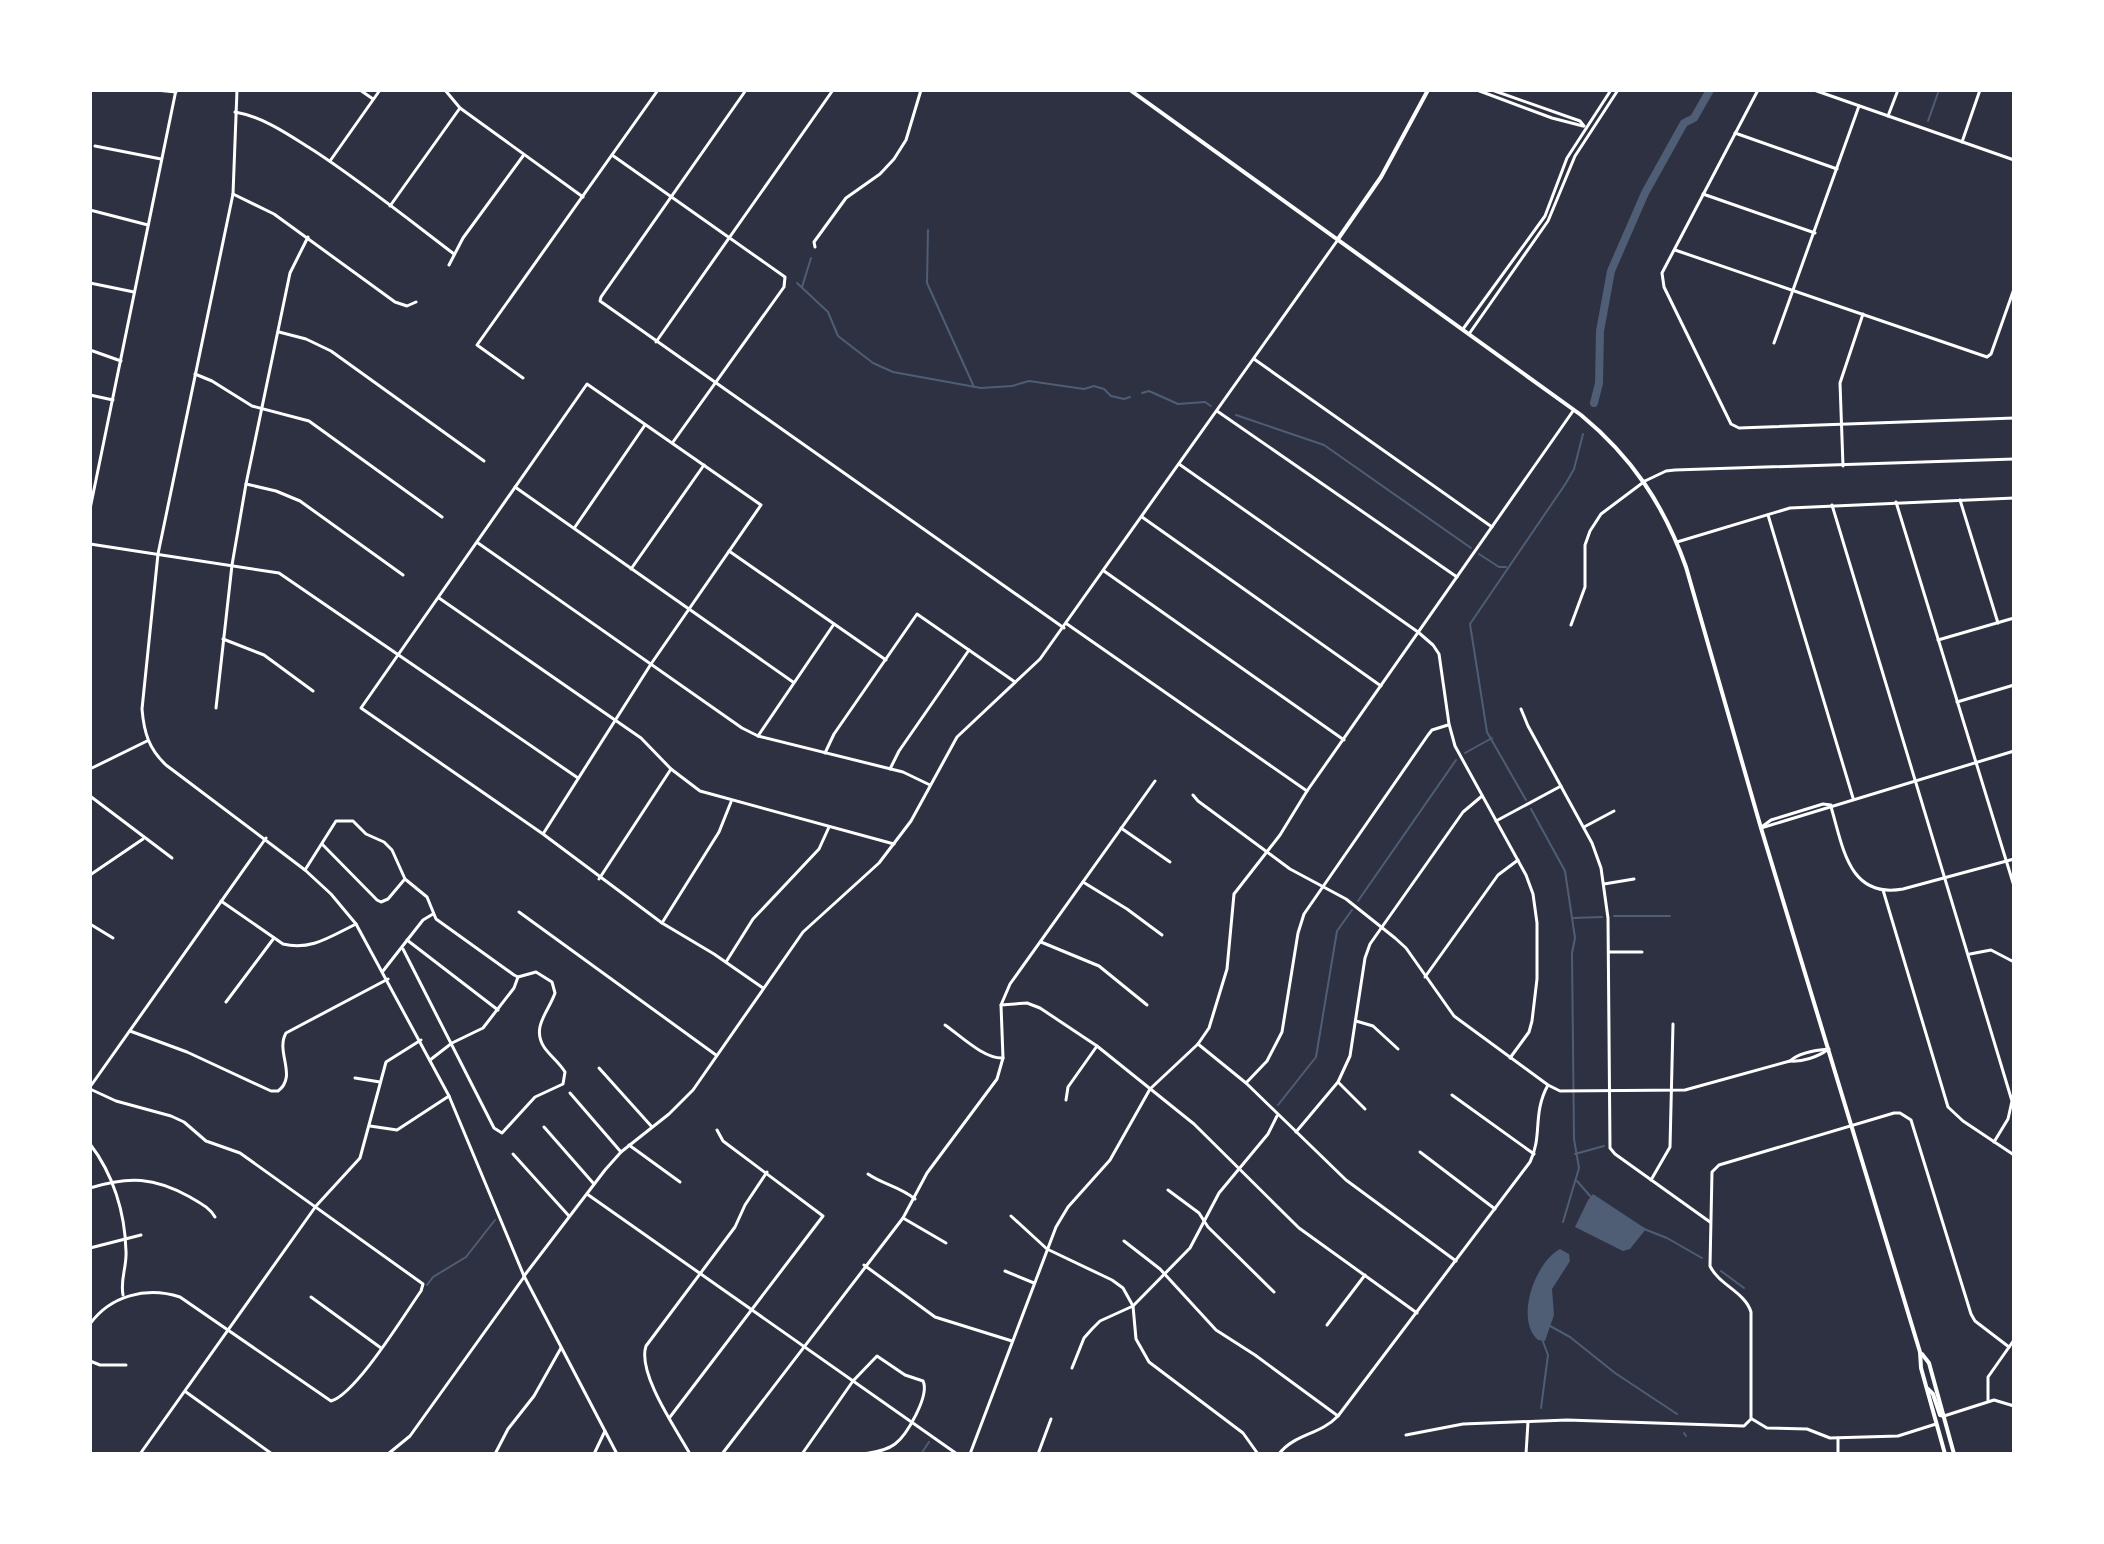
<svg xmlns="http://www.w3.org/2000/svg" width="2104" height="1544" font-family="'Open Sans',sans-serif">
  <style>
    .water { fill: #4f5d75 }
    .lines { fill: none; stroke-linecap: round; stroke-linejoin: round }
    .stream { stroke: #4f5d75; stroke-width: 2 }
    .river { stroke: #4f5d75; stroke-width: 8 }
    .minor { stroke: #fff; stroke-width: 3 }
    .tertiary { stroke: #fff; stroke-width: 3 }
    .secondary { stroke: #fff; stroke-width: 4 }
  </style>
  <rect width="100%" height="100%" fill="#2d3142"/>
  <g class="water">
    <path d="M1593 1194 1646 1229 1630 1249 1623 1251 1575 1227 1588 1200Z"/>
    <path d="M1560 1249 1569 1254 1570 1261 1552 1289 1554 1315 1545 1341 1538 1340C1514 1319 1536 1261 1560 1249Z"/>
  </g>
  <g class="lines">
    <g class="stream">
      <path d="M1928 121 1939 90"/>
      <path d="M928 230 927 283 974 387"/>
      <path d="M797 283 828 312 838 336 873 363 893 372 981 388 1012 386 1029 381 1084 389 1094 386 1104 389 1111 396 1124 399 1130 397"/>
      <path d="M802 287 811 258"/>
      <path d="M1142 393 1149 391 1178 404 1205 402 1211 406"/>
      <path d="M1236 415 1324 445 1471 548"/>
      <path d="M1479 554 1499 567H1506"/>
      <path d="M1465 753 1492 738"/>
      <path d="M1526 800 1487 732 1470 624 1566 483 1574 469 1583 434"/>
      <path d="M1531 809 1565 871 1575 938 1572 953 1574 1139 1579 1168 1563 1222"/>
      <path d="M1358 901 1456 760"/>
      <path d="M1614 916H1670"/>
      <path d="M1573 918 1602 917"/>
      <path d="M1278 1105 1316 1057 1337 931 1352 910"/>
      <path d="M1575 1154 1604 1146"/>
      <path d="M1577 1181 1591 1197"/>
      <path d="M1644 1229 1667 1238 1702 1258"/>
      <path d="M1721 1271 1744 1288"/>
      <path d="M427 1285 433 1277 466 1257 495 1220"/>
      <path d="M1550 1326 1570 1337 1615 1373 1677 1414"/>
      <path d="M1541 1408 1548 1355 1542 1339"/>
      <path d="M1684 1433 1686 1436"/>
      <path d="M921 1454 929 1442"/>
    </g>
    <path class="river" d="M1594 403 1599 383 1600 331 1611 271 1645 193 1684 123 1694 118 1710 90"/>
    <g class="minor">
      <path d="M156 90 176 92"/>
      <path d="M360 90 373 99"/>
      <path d="M445 90 460 108 583 197"/>
      <path d="M746 90 601 297 600 301 1064 628"/>
      <path d="M1477 90 1552 118 1583 126"/>
      <path d="M1492 90 1580 121 1584 126"/>
      <path d="M1758 90 1662 273 1664 287 1731 424 1739 428 2014 418"/>
      <path d="M1814 90 2014 160"/>
      <path d="M235 112C264 117 289 135 313 150 362 182 408 219 454 254"/>
      <path d="M1888 116 1898 90"/>
      <path d="M1735 133 1837 169"/>
      <path d="M1962 142 1980 90"/>
      <path d="M95 146 161 159"/>
      <path d="M612 155 785 277 784 287 673 442"/>
      <path d="M330 161 380 90"/>
      <path d="M233 194 274 214 395 302 407 306 416 302"/>
      <path d="M1703 194 1815 233"/>
      <path d="M390 206 460 108"/>
      <path d="M90 210 148 225"/>
      <path d="M815 247 814 242 846 198 880 174 894 159 906 140 921 90"/>
      <path d="M1675 250 1987 357 1991 354 2014 289"/>
      <path d="M449 265 463 238 523 156"/>
      <path d="M90 283 134 292"/>
      <path d="M1463 329 1545 216 1567 158 1611 90"/>
      <path d="M279 332 306 339 331 351 484 461"/>
      <path d="M1469 334 1548 221 1575 156 1618 90"/>
      <path d="M656 342 833 90"/>
      <path d="M1774 343 1859 106"/>
      <path d="M90 350 121 361"/>
      <path d="M1254 359 1492 527"/>
      <path d="M195 374 212 381 252 406 309 421 442 517"/>
      <path d="M523 378 477 345 658 90"/>
      <path d="M90 395 113 400"/>
      <path d="M1217 411 1457 577"/>
      <path d="M1179 464 1418 632 1433 645 1439 654 1449 724 1455 746 1526 875 1533 894 1537 923V979L1532 1021 1529 1032 1510 1058"/>
      <path d="M1843 466 1840 383 1863 314"/>
      <path d="M246 484 276 491 300 501 403 575"/>
      <path d="M515 487 793 682"/>
      <path d="M1960 500 1998 623"/>
      <path d="M1896 502 2014 886"/>
      <path d="M1832 505 2012 1101 2008 1119 1994 1142"/>
      <path d="M90 509 176 90"/>
      <path d="M1768 515 1853 798"/>
      <path d="M1142 517 1381 686"/>
      <path d="M575 527 645 425"/>
      <path d="M1677 542 1790 508 2014 498"/>
      <path d="M478 543 742 728 758 736 903 772 930 785"/>
      <path d="M90 544 279 573 578 778"/>
      <path d="M729 551 886 660"/>
      <path d="M631 569 704 465"/>
      <path d="M1104 571 1344 740"/>
      <path d="M439 598 641 738 671 769 700 791 894 844"/>
      <path d="M1067 624 1307 791"/>
      <path d="M1571 625 1585 587V545L1590 531 1601 514 1645 481"/>
      <path d="M223 639 264 655 313 691"/>
      <path d="M1938 640 2014 618"/>
      <path d="M1957 702 2014 685"/>
      <path d="M216 708 232 565 246 484 290 273 308 237"/>
      <path d="M1521 709 1528 726 1592 843 1601 868 1608 918 1610 1148 1615 1154 1710 1222"/>
      <path d="M758 736 834 624"/>
      <path d="M825 753 834 734 917 614 1015 682"/>
      <path d="M90 769 147 741"/>
      <path d="M890 769 899 751 969 650"/>
      <path d="M1193 795 1198 801 1290 869 1346 899 1395 938 1406 948 1454 1016 1548 1085 1560 1091 1685 1090 1790 1061C1800 1052 1816 1050 1829 1049"/>
      <path d="M90 796 172 858"/>
      <path d="M1831 807C1843 846 1848 899 1903 889L2014 859"/>
      <path d="M1496 821 1561 786"/>
      <path d="M1763 826 1771 820 1823 804 1831 805"/>
      <path d="M1584 827 1614 811"/>
      <path d="M1121 828 1170 862"/>
      <path d="M1761 828 2014 751"/>
      <path d="M543 834 651 664 761 505 587 384 361 708 543 834 662 923 714 954 763 988"/>
      <path d="M322 844 377 900 381 902 388 899 404 880"/>
      <path d="M305 870 336 821H353L366 834 384 842 392 850 405 879 427 897 436 919 514 975 518 977 536 972 552 982 555 993C549 1011 531 1027 544 1047 550 1056 559 1062 565 1072L563 1084 535 1097 502 1133 494 1128 403 949"/>
      <path d="M90 875 143 839"/>
      <path d="M599 879 671 769"/>
      <path d="M1083 882 1127 909 1162 935"/>
      <path d="M1604 884 1634 879"/>
      <path d="M1883 890 1948 1107 1963 1121 2014 1155"/>
      <path d="M221 901 283 944C311 951 331 936 356 924"/>
      <path d="M519 912 716 1055"/>
      <path d="M662 923 719 832 731 802"/>
      <path d="M90 924 113 938"/>
      <path d="M407 940 498 1010"/>
      <path d="M1041 942 1099 966 1147 1005"/>
      <path d="M1609 952H1642"/>
      <path d="M1970 954 1991 950 2014 962"/>
      <path d="M726 962 753 919 819 849 829 827"/>
      <path d="M383 971 423 920 433 914"/>
      <path d="M1425 977 1498 875 1518 860"/>
      <path d="M226 1002 274 938"/>
      <path d="M1001 1005 1027 1003 1040 1008 1097 1046 1194 1124 1299 1228 1417 1313"/>
      <path d="M1356 1021 1373 1026 1398 1049"/>
      <path d="M945 1025C961 1036 984 1059 1003 1058"/>
      <path d="M130 1031 187 1052 271 1091H278C298 1076 275 1052 286 1033L388 979"/>
      <path d="M1198 1044 1246 1083 1346 1180 1456 1261"/>
      <path d="M430 1060 452 1043 483 1028 514 988 518 977"/>
      <path d="M1790 1061C1802 1062 1818 1057 1827 1050"/>
      <path d="M599 1068 652 1127"/>
      <path d="M355 1078 380 1082"/>
      <path d="M1338 1082 1365 1109"/>
      <path d="M1246 1083 1267 1061 1282 1032 1298 933 1304 914 1428 735 1432 730 1448 725"/>
      <path d="M90 1087 266 838"/>
      <path d="M90 1089 116 1101 171 1116 184 1122 206 1141 240 1153 423 1284 421 1291C404 1315 356 1394 331 1401L180 1297C146 1286 110 1296 90 1324"/>
      <path d="M570 1093 621 1152"/>
      <path d="M1452 1095 1534 1154"/>
      <path d="M1066 1100 1068 1087 1097 1046"/>
      <path d="M370 1126 397 1130 449 1096"/>
      <path d="M544 1127 594 1184"/>
      <path d="M1296 1132 1338 1082 1350 1056 1365 958 1370 944 1463 812 1482 796"/>
      <path d="M90 1144C113 1174 125 1212 126 1251 127 1267 120 1279 123 1295"/>
      <path d="M629 1145 680 1182"/>
      <path d="M1420 1152 1495 1209"/>
      <path d="M513 1154 569 1216"/>
      <path d="M868 1174C884 1185 899 1186 915 1199"/>
      <path d="M1651 1180 1670 1147 1673 1024"/>
      <path d="M90 1188C129 1176 154 1177 190 1197 200 1203 209 1207 215 1217"/>
      <path d="M1168 1190 1199 1213 1208 1227 1274 1292"/>
      <path d="M587 1194 957 1454"/>
      <path d="M1011 1216 1047 1249 1112 1280 1123 1288 1133 1306 1136 1339 1149 1362 1243 1433 1258 1454"/>
      <path d="M903 1218 946 1243"/>
      <path d="M1124 1241 1160 1269 1216 1330 1255 1355 1338 1416"/>
      <path d="M90 1248 141 1235"/>
      <path d="M864 1265 935 1317 1012 1341"/>
      <path d="M1005 1271 1034 1283"/>
      <path d="M311 1297 381 1348"/>
      <path d="M1327 1325 1365 1275"/>
      <path d="M90 1361 100 1365H126"/>
      <path d="M1072 1368 1084 1338 1092 1329 1100 1321 1133 1306 1190 1248 1219 1193 1268 1134 1277 1116"/>
      <path d="M186 1392 272 1454"/>
      <path d="M1988 1400V1377L2014 1340"/>
      <path d="M1944 1416 1994 1400 2014 1406"/>
      <path d="M670 1417 823 1216 723 1141 717 1130"/>
      <path d="M1752 1419 1767 1428 1807 1429 1830 1438 1898 1436 1936 1424"/>
      <path d="M1406 1435 1463 1424 1567 1420 1744 1426 1751 1419V1312C1745 1292 1719 1285 1710 1266L1712 1172 1719 1165 1894 1113H1900L1911 1120 1971 1314 1975 1321 2009 1347"/>
      <path d="M1838 1438V1454"/>
      <path d="M388 1454 410 1436 524 1277"/>
      <path d="M495 1454 508 1429 534 1396 561 1348"/>
      <path d="M594 1454 605 1431"/>
      <path d="M690 1454C676 1429 637 1373 646 1346L735 1227 745 1205 767 1172"/>
      <path d="M722 1454 903 1218 927 1173 997 1079 1003 1058 1001 1005 1010 984 1155 781"/>
      <path d="M802 1454 853 1381 877 1356 905 1375 923 1381C930 1395 907 1435 895 1444 886 1451 874 1452 864 1454"/>
      <path d="M970 1454 1056 1227 1068 1207 1110 1160 1150 1089 1198 1044 1209 1028 1227 969 1234 894 1280 835 1307 791 1573 411"/>
      <path d="M1038 1454 1051 1419"/>
      <path d="M1279 1454C1294 1434 1320 1435 1338 1416L1530 1162C1543 1135 1532 1114 1548 1085"/>
      <path d="M1526 1454 1528 1422"/>
    </g>
    <g class="tertiary">
      <path d="M237 90 233 194 158 554 142 709C144 733 149 749 166 765L305 870 331 894 356 924 449 1096 524 1276 617 1454"/>
      <path d="M1645 481 1666 471 1675 470 2014 459"/>
      <path d="M524 1276 605 1170 621 1152 669 1114 693 1090 803 932 879 863 911 821 957 737 1040 659 1337 241"/>
      <path d="M140 1454 316 1206 360 1158 386 1062 421 1040"/>
    </g>
    <g class="secondary">
      <path d="M1130 90 1581 415C1632 457 1664 505 1686 567L1761 828 1920 1352 1921 1368 1945 1454"/>
      <path d="M1338 239 1381 177 1428 90"/>
      <path d="M1922 1354 1929 1363 1954 1454"/>
      <path d="M1928 1389 1933 1394 1940 1415 1944 1416"/>
    </g>
  </g>
  <rect width="2104" height="1544" fill="none" stroke="#ffffff" stroke-width="184"/>
</svg>
